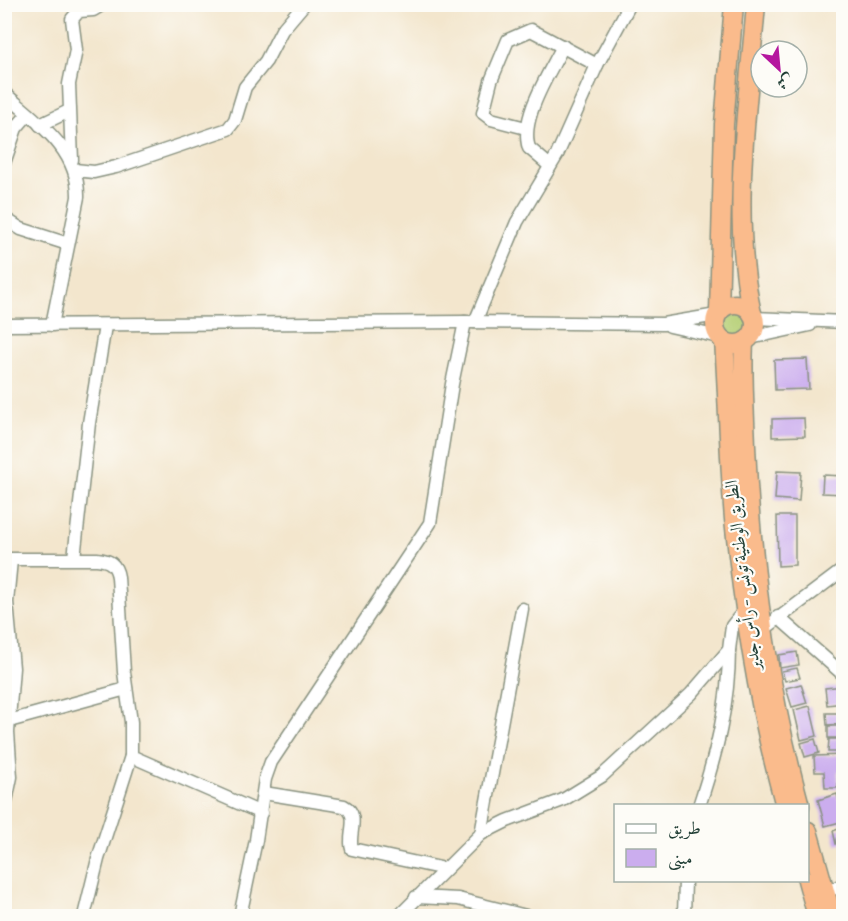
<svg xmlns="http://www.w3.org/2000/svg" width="848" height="921" font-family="Vollkorn,Amiri,serif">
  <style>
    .green { fill: #b5cf74; stroke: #6a8654; stroke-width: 1.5 }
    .building { fill: #cbadee }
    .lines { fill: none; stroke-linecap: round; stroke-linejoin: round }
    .minor-casing { stroke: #899280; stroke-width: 15 }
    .highway-casing { stroke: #899280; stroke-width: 21 }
    .minor { stroke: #fff; stroke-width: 12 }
    .highway { stroke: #fabb8c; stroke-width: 18 }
    .labels { text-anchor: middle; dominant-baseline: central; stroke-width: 4.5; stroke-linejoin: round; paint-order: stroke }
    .street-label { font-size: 18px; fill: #1f3d34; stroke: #fdfcf7 }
  </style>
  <rect width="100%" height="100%" fill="#fdfcf7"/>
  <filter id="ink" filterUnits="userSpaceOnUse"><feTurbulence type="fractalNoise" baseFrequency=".0167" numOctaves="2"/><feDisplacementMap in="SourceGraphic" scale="12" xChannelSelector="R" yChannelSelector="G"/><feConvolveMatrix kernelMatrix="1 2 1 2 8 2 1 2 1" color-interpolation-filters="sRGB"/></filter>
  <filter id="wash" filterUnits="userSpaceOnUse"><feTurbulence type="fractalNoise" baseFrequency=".008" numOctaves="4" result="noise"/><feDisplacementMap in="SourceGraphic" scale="24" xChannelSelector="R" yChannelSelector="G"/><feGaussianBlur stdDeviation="1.35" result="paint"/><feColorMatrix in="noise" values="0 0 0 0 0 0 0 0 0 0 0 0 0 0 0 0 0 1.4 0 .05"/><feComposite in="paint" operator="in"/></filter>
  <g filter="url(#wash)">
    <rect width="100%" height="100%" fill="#f3e6cd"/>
    <circle class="green" cx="735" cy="323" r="14"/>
    <g id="blocks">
      <g class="building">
        <path d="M807 359 809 389 775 390 774 360Z"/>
        <path d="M804 418 805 436 772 437V419Z"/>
        <path d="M777 471 801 472 799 501 775 499Z"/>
        <path d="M823 475 844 476V494L822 493Z"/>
        <path d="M777 516H795V565L778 566Z"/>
        <path d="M797 652 799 665 780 668 779 655Z"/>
        <path d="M797 668 800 678 785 681 782 671Z"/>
        <path d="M801 684 807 703 792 707 786 688Z"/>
        <path d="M844 686V703L827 705 825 688Z"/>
        <path d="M810 706 817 736 801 740 794 710Z"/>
        <path d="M826 713H844V724L827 725Z"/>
        <rect x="828" y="726" width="16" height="12"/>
        <path d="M815 739 819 753 805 757 801 743Z"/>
        <path d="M829 739H844V752H828Z"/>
        <path d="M844 755V771H838V788H825L824 772H815L814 756Z"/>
        <path d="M837 794 844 821 825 826 818 800Z"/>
        <path d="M841 828 844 842 836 844 833 831Z"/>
      </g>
    </g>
  </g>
  <g filter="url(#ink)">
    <use href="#blocks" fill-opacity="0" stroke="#899280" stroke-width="1.5"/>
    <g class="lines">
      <defs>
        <g id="minor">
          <path d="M4 93C37 122 79 149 78 197L52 325"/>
          <path d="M40 125 69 111"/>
          <path d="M526 128 491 119 483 113 491 81 508 40 531 30 597 65"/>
          <path d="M72 160 69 84 76 50 72 19 79 11 93 10 103 4"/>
          <path d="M4 163 16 128 28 114"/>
          <path d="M550 166 529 148C519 119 550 72 563 46"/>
          <path d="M75 170 94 172 116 167 228 129 235 120 245 87 266 61 282 30 304 4"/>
          <path d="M4 218 21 229 68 244"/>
          <path d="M754 318 844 322"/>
          <path d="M475 322 517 222 557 155 597 65 630 4"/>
          <path d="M4 325 465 322 663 324 717 315"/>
          <path d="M670 326 719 337"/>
          <path d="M750 338 810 325"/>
          <path d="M74 558 89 423 105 326"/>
          <path d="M4 559H97C109 560 116 564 118 577L124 672 131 722V756L261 813"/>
          <path d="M778 617 844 675"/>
          <path d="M763 630 844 569"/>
          <path d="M9 721 126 689"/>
          <path d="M264 793 344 806C361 815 347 835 352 849L445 869"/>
          <path d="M699 806C716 755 729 704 729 650"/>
          <path d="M4 811 11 777 8 732 13 668 7 602 11 560"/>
          <path d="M481 834 522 609"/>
          <path d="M818 894 844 885"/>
          <path d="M416 897 458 899 526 916"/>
          <path d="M84 916 98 859 131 756"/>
          <path d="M240 916 256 840 265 779 271 762 430 523 452 384 465 322"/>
          <path d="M399 916 481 834 507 821 563 800 602 776 691 694 729 650 732 626 744 611"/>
          <path d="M684 916 685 880"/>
        </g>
        <g id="highway">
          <circle cx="735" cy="324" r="20"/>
          <path d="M719 312 724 124 734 4"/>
          <path d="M752 314C730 213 748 106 756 4"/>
          <path d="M724 341C728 400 729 460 734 519 744 616 759 712 785 806"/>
          <path d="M744 342C742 377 745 412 746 446 751 568 768 688 800 806"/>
          <path d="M808 831 832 916"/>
          <path d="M807 880 817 916"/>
        </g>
      </defs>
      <use href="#minor" class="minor-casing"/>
      <use href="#highway" class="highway-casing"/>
      <use href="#minor" class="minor"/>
      <use href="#highway" class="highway"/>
    </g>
  </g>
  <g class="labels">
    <g class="street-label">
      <text transform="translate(744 575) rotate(-97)">الطريق الوطنية تونس - رأس جدير</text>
    </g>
  </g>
  <rect width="848" height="921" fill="none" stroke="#fdfcf7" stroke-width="24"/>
  <rect x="614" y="804" width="195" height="78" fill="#fdfcf7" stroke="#a4b0a9" stroke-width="1.5"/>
  <rect x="626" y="824" width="30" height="9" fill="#ffffff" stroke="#a4b0a9" stroke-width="1.5"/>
  <text x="668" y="834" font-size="18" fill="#1f3d34">طريق</text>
  <rect x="626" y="849" width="30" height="18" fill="#cbadee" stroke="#a4b0a9" stroke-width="1.5"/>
  <text x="668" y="864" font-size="18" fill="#1f3d34">مبنى</text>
  <g transform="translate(779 69) rotate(154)"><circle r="28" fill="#fdfcf7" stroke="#a4b0a9" stroke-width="1.5"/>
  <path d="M0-4.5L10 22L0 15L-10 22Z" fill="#b5179e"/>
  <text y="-9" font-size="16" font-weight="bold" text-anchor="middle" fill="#1f3d34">ش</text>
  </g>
</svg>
